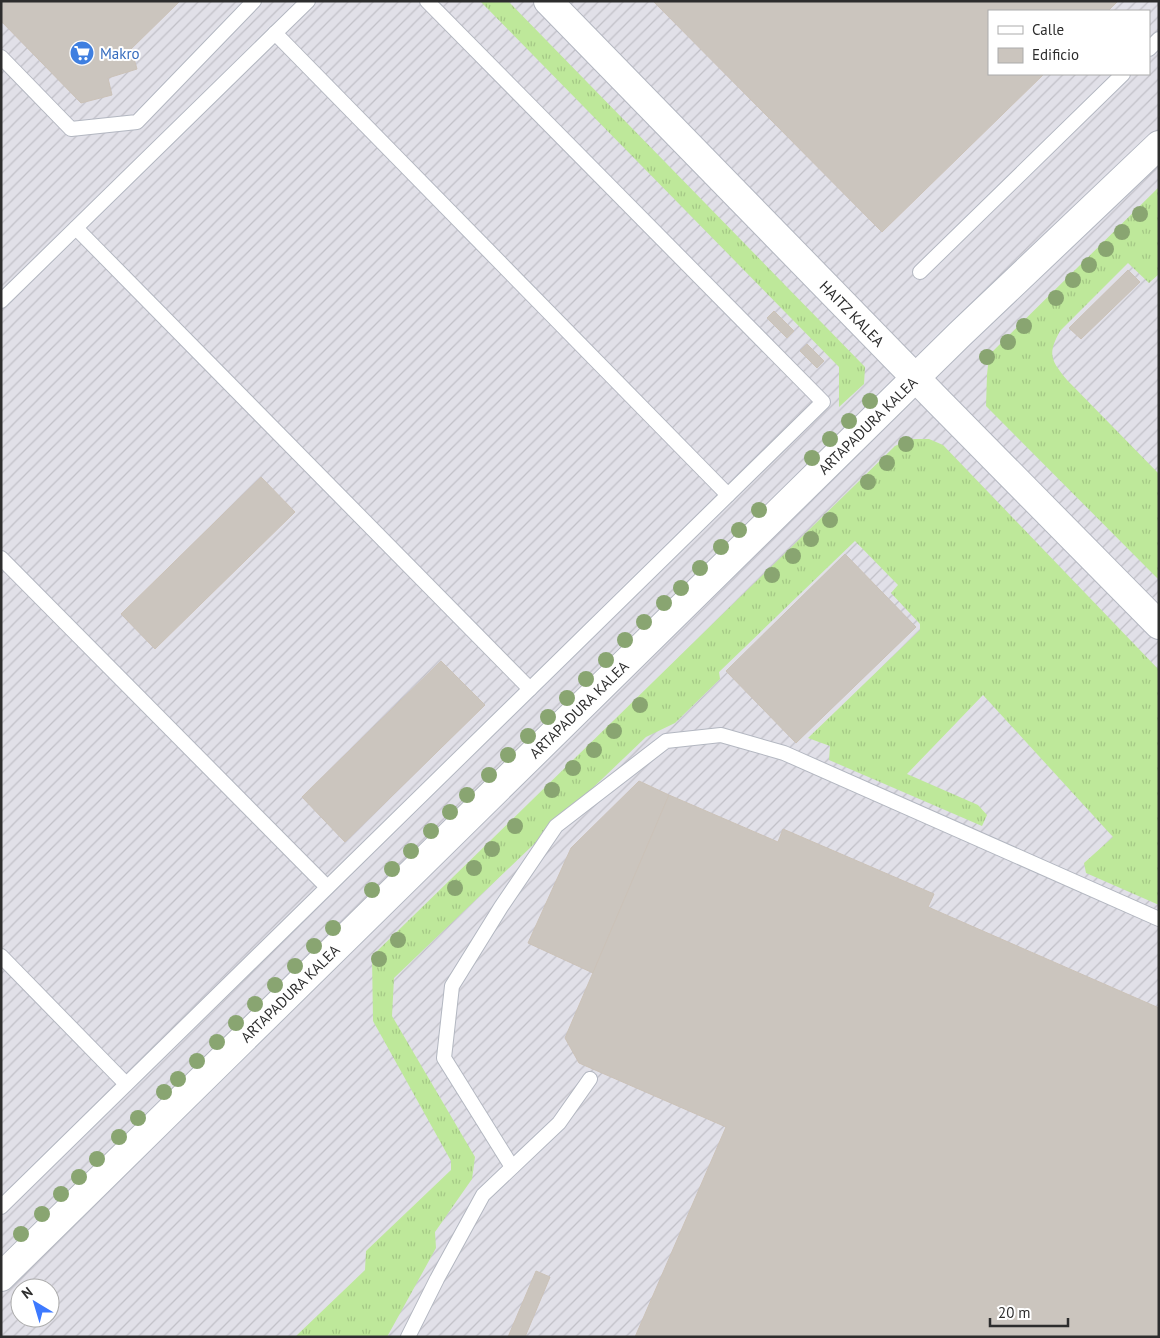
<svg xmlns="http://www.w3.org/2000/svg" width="1160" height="1338" font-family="'PT Sans',sans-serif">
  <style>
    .industrial { fill: url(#industrial-furrows); fill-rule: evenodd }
    .grass { fill: url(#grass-tufts) }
    .building { fill: #cbc5be; stroke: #cbc2b8 }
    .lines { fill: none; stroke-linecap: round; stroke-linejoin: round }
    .service-casing { stroke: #b3b7c1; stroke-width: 16 }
    .minor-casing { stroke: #b3b7c1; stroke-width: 30 }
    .tertiary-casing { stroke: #b3b7c1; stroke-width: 30 }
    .service { stroke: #fff; stroke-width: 14 }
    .minor { stroke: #fff; stroke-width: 28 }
    .tertiary { stroke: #fff; stroke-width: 28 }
    .tree { fill: #89a571 }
    .labels { text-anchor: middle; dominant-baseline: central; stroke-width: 4; stroke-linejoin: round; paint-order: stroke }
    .shop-label { font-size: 15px; fill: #366cbe; stroke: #fff; text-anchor: start }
    .street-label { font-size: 15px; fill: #2d2d2d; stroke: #fff }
  </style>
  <defs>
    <pattern id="industrial-furrows" width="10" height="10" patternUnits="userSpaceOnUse" patternTransform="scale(1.25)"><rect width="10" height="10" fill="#e1e0e8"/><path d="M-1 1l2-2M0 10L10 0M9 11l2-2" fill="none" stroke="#c1c0c7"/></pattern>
    <pattern id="grass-tufts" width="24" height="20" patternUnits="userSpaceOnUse" patternTransform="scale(1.25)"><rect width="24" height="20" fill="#bee89a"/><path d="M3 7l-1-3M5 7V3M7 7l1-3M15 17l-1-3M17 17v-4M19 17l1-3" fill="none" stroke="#a4c785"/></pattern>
  </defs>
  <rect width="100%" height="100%" fill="#efe6df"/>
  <path class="industrial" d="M1 1H1159V1337H1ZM989 11H1149V74H989ZM20 1288H50V1318H20Z"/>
  <g class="grass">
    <path d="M480 1H508L865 367 864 384 839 407V367Z"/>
    <path d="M1159 187V274L1149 283 1128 263 1060 331C1047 355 1051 360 1067 380L1159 474V580L986 406 987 375 989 355Z"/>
    <path d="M909 439H929L943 445 1159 670V905L1086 873 1084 863 1113 837 983 695 907 774 978 805 987 815 982 826 829 760 830 746 808 738 920 630V624L891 593 898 585 855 541 719 672 720 679 675 723 646 737 394 978 392 1016 475 1157 472 1179 435 1232 436 1248 387 1337H295L365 1270 366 1251 451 1170V1161L373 1021 372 956 895 446Z"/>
  </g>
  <g class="building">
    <path d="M1 1H180L129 51 133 55 137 69 108 78 112 95 81 103 1 21Z"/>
    <path d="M653 1H1118L1108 11H989V74H1044L882 232Z"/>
    <path d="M1128 270 1140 282 1081 339 1069 328Z"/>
    <path d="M774 311 794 331 787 338 767 318Z"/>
    <path d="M807 344 824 361 817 368 800 351Z"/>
    <path d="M261 477 295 512 155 649 121 614Z"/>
    <path d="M845 554 916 627 796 743 726 671Z"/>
    <path d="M441 661 485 705 345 842 302 797Z"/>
    <path d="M639 781 669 795 593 973 528 943 571 848Z"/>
    <path d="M669 795 778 842 783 829 934 894 928 907 1159 1008V1337H635L726 1127 579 1063 565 1038Z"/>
    <path d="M536 1271 550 1277 525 1337H508Z"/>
  </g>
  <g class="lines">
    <defs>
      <g id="service">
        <path d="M275 33 728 495"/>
        <path d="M1149 49 1159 39"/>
        <path d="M1 57 71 129 137 122 254 1"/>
        <path d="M76 228 530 689"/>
        <path d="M920 272 1123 74"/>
        <path d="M1 301 308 1"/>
        <path d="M1 558 327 887"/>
        <path d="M1 956 126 1084"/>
        <path d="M512 1167 444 1058 452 986 501 907 556 826 666 741 721 735 784 753 1159 919"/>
        <path d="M1 1207 823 402 427 1"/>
        <path d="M408 1337 437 1279 483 1195 559 1123 590 1079"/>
      </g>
      <g id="minor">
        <path id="s1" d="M548 1 939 402 1159 625"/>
      </g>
      <g id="tertiary">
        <path id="s2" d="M1 1277 840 452 959 335 1159 145"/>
      </g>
    </defs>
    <use href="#service" class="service-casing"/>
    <use href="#minor" class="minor-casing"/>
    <use href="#tertiary" class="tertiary-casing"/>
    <use href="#service" class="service"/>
    <use href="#minor" class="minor"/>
    <use href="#tertiary" class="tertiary"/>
  </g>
  <g class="tree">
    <circle cx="1140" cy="214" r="8"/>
    <circle cx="1122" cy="232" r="8"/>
    <circle cx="1106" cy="249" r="8"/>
    <circle cx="1089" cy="265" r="8"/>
    <circle cx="1073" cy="280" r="8"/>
    <circle cx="1056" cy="298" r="8"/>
    <circle cx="1024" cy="326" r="8"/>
    <circle cx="1008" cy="342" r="8"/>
    <circle cx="987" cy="357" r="8"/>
    <circle cx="870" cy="401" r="8"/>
    <circle cx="849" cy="421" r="8"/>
    <circle cx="830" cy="439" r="8"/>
    <circle cx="906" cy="444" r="8"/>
    <circle cx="812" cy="458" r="8"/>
    <circle cx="887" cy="463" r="8"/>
    <circle cx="868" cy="482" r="8"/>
    <circle cx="759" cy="510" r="8"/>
    <circle cx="830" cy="520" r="8"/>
    <circle cx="739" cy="530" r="8"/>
    <circle cx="811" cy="539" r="8"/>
    <circle cx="721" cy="547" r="8"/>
    <circle cx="793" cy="556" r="8"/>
    <circle cx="700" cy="568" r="8"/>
    <circle cx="772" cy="575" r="8"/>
    <circle cx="681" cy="588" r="8"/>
    <circle cx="664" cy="603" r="8"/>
    <circle cx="644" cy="622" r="8"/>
    <circle cx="625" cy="640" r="8"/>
    <circle cx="606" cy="660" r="8"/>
    <circle cx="586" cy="679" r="8"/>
    <circle cx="567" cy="698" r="8"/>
    <circle cx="640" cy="705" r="8"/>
    <circle cx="548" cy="717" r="8"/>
    <circle cx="614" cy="731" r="8"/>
    <circle cx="528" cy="736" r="8"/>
    <circle cx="594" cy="750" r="8"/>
    <circle cx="508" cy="755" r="8"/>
    <circle cx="573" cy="768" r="8"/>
    <circle cx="489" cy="775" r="8"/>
    <circle cx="552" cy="790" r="8"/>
    <circle cx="467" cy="795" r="8"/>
    <circle cx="450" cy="812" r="8"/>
    <circle cx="515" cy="826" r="8"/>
    <circle cx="431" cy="831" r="8"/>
    <circle cx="492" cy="849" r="8"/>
    <circle cx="411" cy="851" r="8"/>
    <circle cx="474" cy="868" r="8"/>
    <circle cx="392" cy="869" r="8"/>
    <circle cx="455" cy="888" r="8"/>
    <circle cx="372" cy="890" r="8"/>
    <circle cx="333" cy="928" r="8"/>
    <circle cx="398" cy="940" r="8"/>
    <circle cx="314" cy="946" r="8"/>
    <circle cx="379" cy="959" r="8"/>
    <circle cx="295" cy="966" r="8"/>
    <circle cx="275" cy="985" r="8"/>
    <circle cx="255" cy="1004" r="8"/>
    <circle cx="236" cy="1023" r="8"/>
    <circle cx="217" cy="1042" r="8"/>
    <circle cx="197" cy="1061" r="8"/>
    <circle cx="178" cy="1079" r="8"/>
    <circle cx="164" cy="1092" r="8"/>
    <circle cx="138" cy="1118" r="8"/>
    <circle cx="119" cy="1137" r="8"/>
    <circle cx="97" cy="1159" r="8"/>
    <circle cx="79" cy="1177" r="8"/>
    <circle cx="61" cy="1194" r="8"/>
    <circle cx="42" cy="1214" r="8"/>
    <circle cx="21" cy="1234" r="8"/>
  </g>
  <defs>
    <symbol id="supermarket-disc" viewBox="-11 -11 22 22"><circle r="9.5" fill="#3f7fe0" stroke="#fff"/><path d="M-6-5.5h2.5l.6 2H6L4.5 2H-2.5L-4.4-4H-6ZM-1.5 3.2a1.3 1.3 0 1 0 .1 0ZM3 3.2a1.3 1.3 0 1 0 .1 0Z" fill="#fff"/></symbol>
  </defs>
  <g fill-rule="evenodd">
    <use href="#supermarket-disc" x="68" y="39" width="28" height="28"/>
  </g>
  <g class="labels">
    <g class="shop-label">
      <text x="100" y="53">Makro</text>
    </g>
    <g class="street-label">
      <text stroke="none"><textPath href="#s1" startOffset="436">HAITZ KALEA</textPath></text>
      <text stroke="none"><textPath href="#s2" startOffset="1215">ARTAPADURA KALEA</textPath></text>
      <text stroke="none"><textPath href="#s2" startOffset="810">ARTAPADURA KALEA</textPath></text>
      <text stroke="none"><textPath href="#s2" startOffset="405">ARTAPADURA KALEA</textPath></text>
    </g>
  </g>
  <rect width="1160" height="1338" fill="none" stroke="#2d2d2d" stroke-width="5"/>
  <rect x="988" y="10" width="162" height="65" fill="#ffffff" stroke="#ababab"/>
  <rect x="998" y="26" width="25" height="8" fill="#ffffff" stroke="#ababab"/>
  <text x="1032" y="35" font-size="15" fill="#2d2d2d">Calle</text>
  <rect x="998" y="48" width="25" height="15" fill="#cbc5be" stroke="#ababab"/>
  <text x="1032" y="60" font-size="15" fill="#2d2d2d">Edificio</text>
  <g transform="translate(35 1303) rotate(322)"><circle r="24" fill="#ffffff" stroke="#ababab"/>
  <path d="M0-4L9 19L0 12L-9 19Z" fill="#3d79ff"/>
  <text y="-8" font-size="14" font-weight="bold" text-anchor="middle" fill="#2d2d2d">N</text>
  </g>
  <path d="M990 1318v8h78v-8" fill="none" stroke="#2d2d2d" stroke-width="2.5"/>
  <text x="998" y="1318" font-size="15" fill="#2d2d2d" stroke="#ffffff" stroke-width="4" paint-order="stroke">20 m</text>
</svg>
